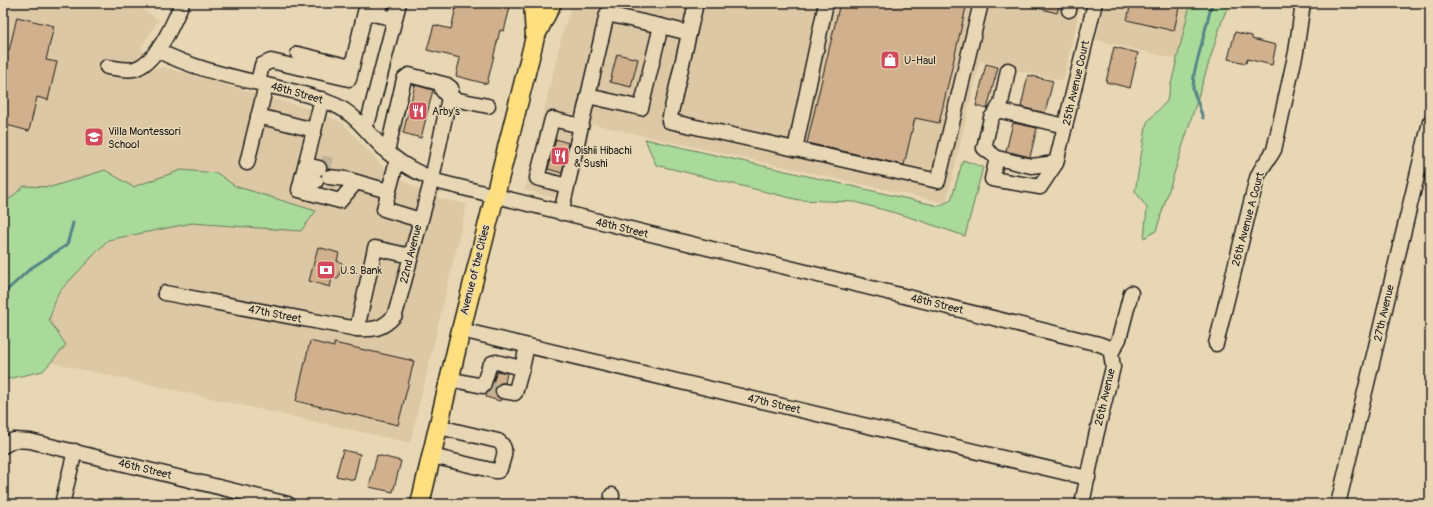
<svg xmlns="http://www.w3.org/2000/svg" width="1433" height="507" font-family="Pangolin,sans-serif">
  <style>
    .built { fill: #ddc8a5 }
    .green { fill: #a9da9a; stroke: #627b5b }
    .lines { fill: none; stroke-linecap: round; stroke-linejoin: round }
    .stream { stroke: #548488; stroke-width: 3 }
    .building { fill: #d1b18d; stroke: #1c1c1c }
    .minor-tunnel { stroke: #bfb296; stroke-width: 14; stroke-dasharray: 14 7; stroke-linecap: butt }
    .minor-casing { stroke: #1c1c1c; stroke-width: 17 }
    .major-casing { stroke: #1c1c1c; stroke-width: 21 }
    .minor { stroke: #e8d7b4; stroke-width: 14 }
    .major { stroke: #fddf80; stroke-width: 18 }
    .labels { text-anchor: middle; dominant-baseline: central; stroke-width: 3; stroke-linejoin: round; paint-order: stroke }
    .poi-label { font-size: 11px; fill: #1c1c1c; stroke: #e8d7b4; text-anchor: start }
    .street-label { font-size: 11px; fill: #1c1c1c; stroke: #e8d7b4 }
  </style>
  <rect width="100%" height="100%" fill="#e8d7b4"/>
  <filter id="ink" filterUnits="userSpaceOnUse"><feTurbulence type="fractalNoise" baseFrequency=".025" numOctaves="2"/><feDisplacementMap in="SourceGraphic" scale="8" xChannelSelector="R" yChannelSelector="G"/><feConvolveMatrix kernelMatrix="1 2 1 2 8 2 1 2 1" color-interpolation-filters="sRGB"/></filter>
  <g filter="url(#ink)">
    <g class="built">
      <path d="M3 3H133L159 20 141 47 152 69 164 67 313 110 343 123 383 167 413 186 438 198 467 204 410 443 13 354 3 297Z"/>
      <path d="M573 3H1081L1063 81 980 61 946 203 592 124 572 203 525 190 564 27Z"/>
      <path d="M1105 3H1194L1180 60 1096 40Z"/>
    </g>
    <g class="green">
      <path d="M1193 3H1229L1222 21 1156 231 1144 238 1147 208 1135 191 1147 122 1167 101 1189 9Z"/>
      <path d="M645 139 939 206 951 200 963 160 983 167 965 236 906 216 855 202 799 200 656 165Z"/>
      <path d="M105 170 133 187 181 170 217 173 235 186 316 211 301 231 192 223 108 240 58 293 49 320 66 345 43 371 3 380V205L24 186 51 187Z"/>
    </g>
    <g class="lines">
      <g class="stream">
        <path d="M1203 118 1193 89 1194 74 1212 3"/>
        <path d="M3 294 31 268 67 245 73 223"/>
      </g>
    </g>
    <g class="building">
      <path d="M457 3H493L510 7 504 31 500 30 487 84 456 76 460 58 427 50 434 25 451 29Z"/>
      <path d="M840 3H967L939 123 915 118 904 165 807 143Z"/>
      <path d="M1030 3H1060L1057 13 1030 6Z"/>
      <path d="M1131 3H1180L1174 31 1127 20Z"/>
      <path d="M17 17 54 26 46 60 57 62 48 100 37 97 29 131 3 124V50L9 51Z"/>
      <path d="M1235 32 1252 36V39L1276 45 1272 65 1247 59 1246 63 1228 59Z"/>
      <path d="M1114 47 1138 53 1130 88 1106 82Z"/>
      <path d="M617 54 638 59 631 87 610 82Z"/>
      <path d="M986 64 998 67 987 109 976 106Z"/>
      <path d="M1028 75 1053 81 1045 113 1021 107Z"/>
      <path d="M415 85 433 90 421 138 403 133Z"/>
      <path d="M1013 123 1037 128 1030 157 1006 151Z"/>
      <path d="M556 139 568 143 562 173 548 169Z"/>
      <path d="M318 247 339 253 337 261 342 263 338 279 332 278 330 287 309 281Z"/>
      <path d="M310 341 334 347V343L414 361 398 425 296 401Z"/>
      <path d="M497 371 507 373 505 383H500L495 389V394L501 399 500 401 486 397 487 393 491 389Z"/>
      <path d="M343 450 360 454 354 480 336 476Z"/>
      <path d="M377 455 401 461 393 492 369 487Z"/>
    </g>
    <g class="lines">
      <g class="minor-tunnel">
        <path d="M321 162 332 165"/>
        <path d="M489 388 503 391"/>
      </g>
      <defs>
        <g id="minor">
          <path d="M696 3 669 121 795 149 826 3"/>
          <path d="M1069 10 1070 3"/>
          <path d="M378 15 381 3"/>
          <path d="M157 50C195 70 238 78 279 88 298 92 317 97 335 105 359 116 371 139 391 155 406 168 422 174 439 182L1099 344 1107 347 1111 353 1113 367 1096 436 1082 504"/>
          <path d="M298 54 351 67"/>
          <path d="M107 67C116 68 125 71 134 69 157 63 174 22 182 3"/>
          <path d="M1008 70 1001 103 997 110 991 118 984 148 997 158 992 179 1040 187 1056 163 1095 3"/>
          <path d="M258 82 262 65 271 61 349 79 365 12 395 19"/>
          <path d="M442 90 449 98 488 106"/>
          <path d="M588 96 607 14 661 26"/>
          <path d="M322 99 299 190 340 201 356 182"/>
          <path d="M997 110 1065 126"/>
          <path d="M258 116 314 130"/>
          <path d="M363 126 369 118 399 3"/>
          <path d="M581 126 588 96 641 108 661 26 689 33"/>
          <path d="M795 149 938 181 981 3"/>
          <path d="M997 158 1031 166 1056 163"/>
          <path d="M397 160 384 209 420 220"/>
          <path d="M247 163 266 85"/>
          <path d="M306 165 319 168"/>
          <path d="M329 177 346 179 388 191"/>
          <path d="M302 178 316 181"/>
          <path d="M561 213 581 126 552 119 537 178 567 186"/>
          <path d="M165 293 357 329C374 330 383 329 395 315L432 179 451 88 447 85 409 75 404 79 387 152"/>
          <path d="M357 329 375 248 411 256"/>
          <path d="M461 330 1088 478"/>
          <path d="M1216 344 1257 178C1262 165 1268 161 1274 150L1296 52 1303 3"/>
          <path d="M1111 353 1119 339 1131 293"/>
          <path d="M449 379 483 386 489 367 492 363 496 362 522 368 527 346"/>
          <path d="M503 391 515 393 516 390 522 368"/>
          <path d="M3 446 14 440 30 441 288 504"/>
          <path d="M432 456 495 471H498L500 469C503 458 509 448 498 441L439 427"/>
          <path d="M62 504 75 451"/>
          <path d="M611 504 612 495"/>
          <path d="M1338 504 1430 122"/>
        </g>
        <g id="major">
          <path d="M533 3 535 36"/>
          <path d="M420 504 461 330 535 37 552 3"/>
        </g>
      </defs>
      <use href="#minor" class="minor-casing"/>
      <use href="#major" class="major-casing"/>
      <use href="#minor" class="minor"/>
      <use href="#major" class="major"/>
    </g>
  </g>
  <defs>
    <symbol id="shop-square" viewBox="-11 -11 22 22"><rect x="-9" y="-9" width="18" height="18" rx="4" fill="#d1495b" stroke="#e8d7b4"/><path d="M-5-2.5h2.3a2.7 3.5 0 0 1 5.4 0H5L5.5 6h-11ZM-1.5-2.5h3a1.5 2.3 0 0 0-3 0Z" fill="#fff"/></symbol>
    <symbol id="restaurant-square" viewBox="-11 -11 22 22"><rect x="-9" y="-9" width="18" height="18" rx="4" fill="#d1495b" stroke="#e8d7b4"/><path d="M-5-6h1v4h1v-4h1v4h1v-4h1v5L-1.5 .5V6h-2V.5L-5-1ZM5-6V6H3V1.5H1.5Q1.5-4 5-6Z" fill="#fff"/></symbol>
    <symbol id="school-square" viewBox="-11 -11 22 22"><rect x="-9" y="-9" width="18" height="18" rx="4" fill="#d1495b" stroke="#e8d7b4"/><path d="M0-5L7-2L0 1L-7-2ZM-4 1L0 2.5L4 1V4Q0 6-4 4Z" fill="#fff"/></symbol>
    <symbol id="bank-square" viewBox="-11 -11 22 22"><rect x="-9" y="-9" width="18" height="18" rx="4" fill="#d1495b" stroke="#e8d7b4"/><path d="M-6-4H6V4H-6ZM0-2.3a2.3 2.3 0 1 0 0 4.6a2.3 2.3 0 1 0 0-4.6Z" fill="#fff"/></symbol>
  </defs>
  <g fill-rule="evenodd">
    <use href="#shop-square" x="879" y="49" width="22" height="22"/>
    <use href="#restaurant-square" x="407" y="100" width="22" height="22"/>
    <use href="#school-square" x="83" y="126" width="22" height="22"/>
    <use href="#restaurant-square" x="549" y="145" width="22" height="22"/>
    <use href="#bank-square" x="315" y="259" width="22" height="22"/>
  </g>
  <g class="labels">
    <g class="poi-label">
      <text x="904" y="60">U-Haul</text>
      <text x="432" y="111">Arby's</text>
      <text x="108" y="131">Villa Montessori<tspan x="108" dy="13">School</tspan></text>
      <text x="574" y="150">Oishii Hibachi<tspan x="574" dy="13">&amp; Sushi</tspan></text>
      <text x="340" y="270">U.S. Bank</text>
    </g>
    <g class="street-label">
      <text transform="translate(1076 83) rotate(-77)">25th Avenue Court</text>
      <text transform="translate(297 93) rotate(16)">48th Street</text>
      <text transform="translate(1248 219) rotate(-75)">26th Avenue A Court</text>
      <text transform="translate(622 228) rotate(14)">48th Street</text>
      <text transform="translate(411 254) rotate(-76)">22nd Avenue</text>
      <text transform="translate(475 270) rotate(-76)">Avenue of the Cities</text>
      <text transform="translate(937 304) rotate(14)">48th Street</text>
      <text transform="translate(1384 313) rotate(-77)">27th Avenue</text>
      <text transform="translate(275 314) rotate(11)">47th Street</text>
      <text transform="translate(1105 397) rotate(-77)">26th Avenue</text>
      <text transform="translate(774 404) rotate(13)">47th Street</text>
      <text transform="translate(145 469) rotate(14)">46th Street</text>
    </g>
  </g>
  <rect width="1433" height="507" fill="none" stroke="#e8d7b4" stroke-width="16"/>
  <rect x="8" y="8" width="1417" height="491" fill="none" stroke="#1c1c1c" stroke-width="1.5" filter="url(#ink)"/>
</svg>
